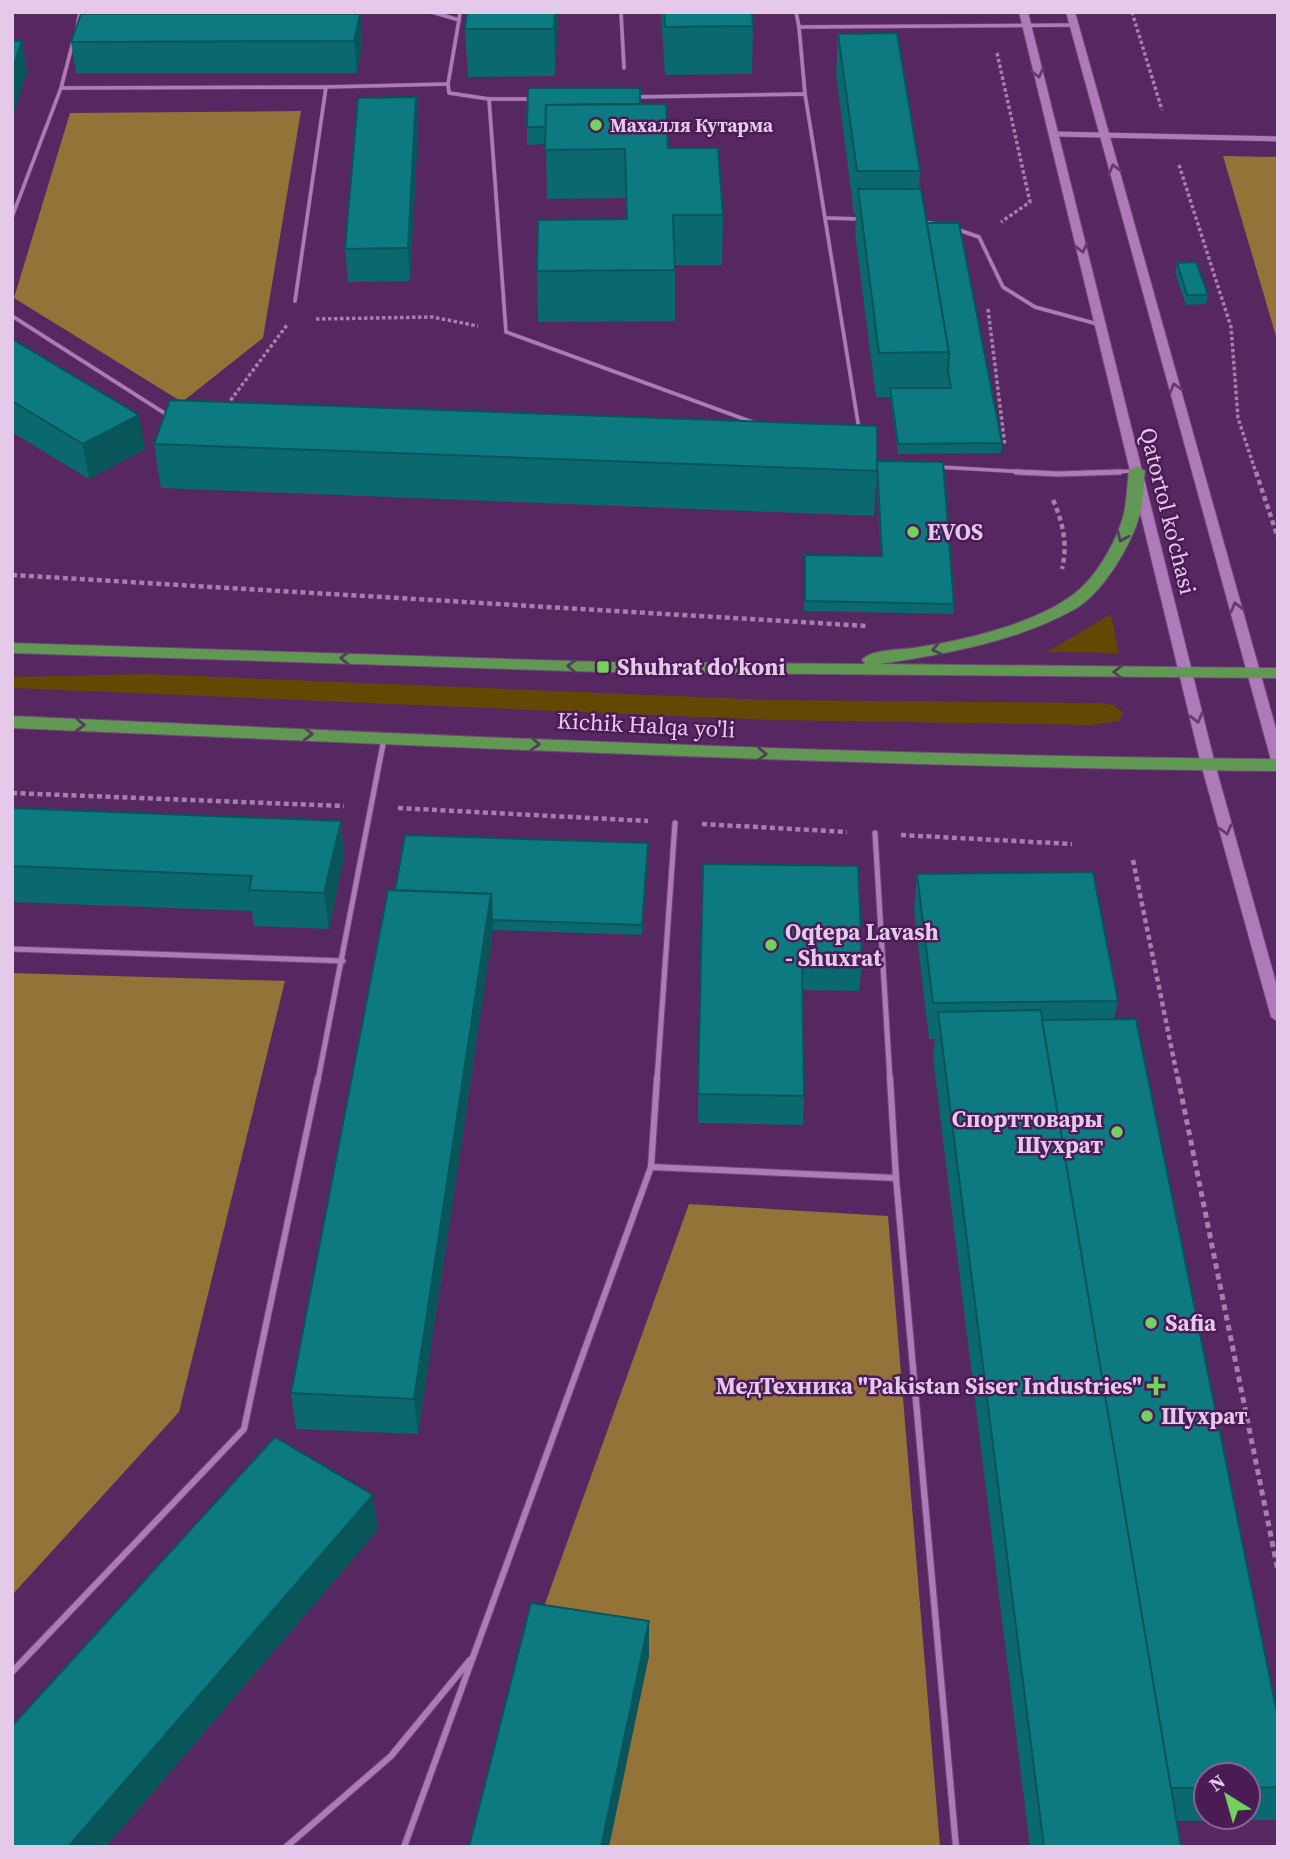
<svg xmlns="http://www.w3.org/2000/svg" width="1290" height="1859" font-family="'Source Serif 4',serif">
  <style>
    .green { fill: #654704 }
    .forest { fill: #947338 }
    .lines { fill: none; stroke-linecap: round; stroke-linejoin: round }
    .service-far2-casing { stroke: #714679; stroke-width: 4.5 }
    .service-far1-casing { stroke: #714679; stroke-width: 7 }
    .service-casing { stroke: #714679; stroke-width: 8 }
    .minor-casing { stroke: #714679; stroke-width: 6 }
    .secondary-casing { stroke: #714679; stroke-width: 2 }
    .trunk-casing { stroke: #714679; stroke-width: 2 }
    .path-far2 { stroke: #a580ac; stroke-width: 3.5; stroke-dasharray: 3.5 2.5; stroke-linecap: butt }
    .path-far1 { stroke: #a580ac; stroke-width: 4.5; stroke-dasharray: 5 3.5; stroke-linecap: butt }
    .path { stroke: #a580ac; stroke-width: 5; stroke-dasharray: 6 4.5; stroke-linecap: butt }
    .service-far2 { stroke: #ae7ab9; stroke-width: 3.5 }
    .service-far1 { stroke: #ae7ab9; stroke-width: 5 }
    .service { stroke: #ae7ab9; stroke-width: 6 }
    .minor { stroke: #ae7ab9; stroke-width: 5 }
    .secondary { fill: #ae7ab9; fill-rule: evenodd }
    .trunk { fill: #609854; fill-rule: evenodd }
    .wall { fill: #0a696e; fill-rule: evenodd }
    .shaded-wall { fill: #08555a }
    .building { fill: #0c7a80; stroke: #08555a; stroke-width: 2 }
    .oneway { stroke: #693873 }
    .oneway2 { stroke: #514055 }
    .poi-dot { fill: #72d25d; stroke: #4b1b55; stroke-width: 2.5 }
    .labels { text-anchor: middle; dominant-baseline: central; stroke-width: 5; stroke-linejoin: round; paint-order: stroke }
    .far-poi-label { font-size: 19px; font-weight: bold; fill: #e5c9eb; stroke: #4b1b55; text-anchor: start }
    .street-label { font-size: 23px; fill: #e5c9eb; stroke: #4b1b55 }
    .poi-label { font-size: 23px; font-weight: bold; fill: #e5c9eb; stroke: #4b1b55; text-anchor: start }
  </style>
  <rect width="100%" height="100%" fill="#562760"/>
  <g class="green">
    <path d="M1111 614 1119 653 1047 652Z"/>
    <path d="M147 674 772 700 1100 703 1114 705 1123 713 1119 721 1091 725 769 720 12 688V677Z"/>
  </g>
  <g class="forest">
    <path d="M301 111 263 338 182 402 14 298 70 113Z"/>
    <path d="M1223 156 1278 157V343Z"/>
    <path d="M12 973 285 981 179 1412 12 1595Z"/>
    <path d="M689 1204 888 1216 940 1847H609L533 1637Z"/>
  </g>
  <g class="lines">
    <defs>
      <g id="service-far2">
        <path d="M432 12 459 20 460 12"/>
        <path d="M621 12 624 68"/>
        <path d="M796 12 799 27 1074 25"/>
        <path d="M459 20 448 84 449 93 489 99H533"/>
        <path d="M799 27 805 94"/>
        <path d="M76 33 80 12"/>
        <path d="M326 87 448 84"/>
        <path d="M61 88 326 87 295 301"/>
        <path d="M633 97 805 94 859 429"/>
        <path d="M489 99 506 332 755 423"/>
        <path d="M12 217 61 88 73 42"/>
        <path d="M825 218 860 219"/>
        <path d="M922 222 944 225"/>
        <path d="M956 229 979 237 1003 287 1035 307 1101 325"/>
        <path d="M12 316 169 416"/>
        <path d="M938 467 1046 473"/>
        <path d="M1075 473 1135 471"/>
      </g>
      <g id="service-far1">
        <path d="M1016 472 1058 474 1120 472"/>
        <path d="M875 833 890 1080"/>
        <path d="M12 949 343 961"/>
        <path d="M318 1080 384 739"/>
        <path d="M657 1080 675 823"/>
      </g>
      <g id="service">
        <path d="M890 1078 896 1178 956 1847"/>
        <path d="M651 1167 896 1178"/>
        <path d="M12 1672 244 1429 318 1078"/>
        <path d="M286 1847 391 1756 470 1660"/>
        <path d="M404 1847 651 1167 657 1078"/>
      </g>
      <path id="minor" d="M1054 134 1278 139"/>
      <g id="secondary">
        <path d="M1019 12H1028L1215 764 1278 990V1022L1271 1017 1201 764Z"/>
        <path d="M1066 12H1075L1278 736V764L1271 760Z"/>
      </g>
      <g id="trunk">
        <path d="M1137 466 1145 471C1143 485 1144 500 1140 514 1132 544 1103 593 1075 609 1016 642 946 654 880 664L1278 668V678L603 672 12 653V643L603 662 865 664 862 660C871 649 900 650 913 648 962 641 1046 622 1082 587 1100 570 1118 538 1124 513 1127 500 1127 485 1129 471Z"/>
        <path d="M12 716C434 735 856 756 1278 759V771C856 767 434 746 12 728Z"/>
      </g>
    </defs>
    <use href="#service-far2" class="service-far2-casing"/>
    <use href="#service-far1" class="service-far1-casing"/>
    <use href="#service" class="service-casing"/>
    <use href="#minor" class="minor-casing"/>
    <use href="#secondary" class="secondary-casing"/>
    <use href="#trunk" class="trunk-casing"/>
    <g class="path-far2">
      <path d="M1132 12 1162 110"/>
      <path d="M997 53 1030 202 1001 222"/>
      <path d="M1179 165 1231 327 1238 418 1256 473"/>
      <path d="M988 309 1005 446"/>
      <path d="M316 319 432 317 478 326"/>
      <path d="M227 405 287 325"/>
    </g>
    <g class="path-far1">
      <path d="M1256 472 1278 538"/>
      <path d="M1053 500C1063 523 1068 544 1062 569"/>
      <path d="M12 575 867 626"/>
      <path d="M12 793 344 806"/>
      <path d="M398 808 648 821"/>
      <path d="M702 824 847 832"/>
      <path d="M901 835 1072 844"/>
      <path d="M1133 860 1178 1080"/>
    </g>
    <path class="path" d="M1178 1078 1278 1571"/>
    <use href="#service-far2" class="service-far2"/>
    <use href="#service-far1" class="service-far1"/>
    <use href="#service" class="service"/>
    <use href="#minor" class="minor"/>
    <use href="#secondary" class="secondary"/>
    <use href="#trunk" class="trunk"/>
  </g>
  <g class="wall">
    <path d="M558 12 555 76 468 77 465 29Z"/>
    <path d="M661 12H752L753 26 752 74 665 75Z"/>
    <path d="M360 14 362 45 357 73H76L71 42Z"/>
    <path d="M838 34 920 171 919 189 927 223 1002 443 1001 453 898 454 890 397H876L855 232 856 214H854L836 74Z"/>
    <path d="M416 97 418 129 410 281 348 282 345 249Z"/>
    <path d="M640 104 668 148 723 215 722 265H675V321L538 322 537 271 626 219V198L547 199 546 144 527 145V127Z"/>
    <path d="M1177 263 1208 295 1206 304 1186 305 1175 272Z"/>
    <path d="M12 339 145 449 89 479 12 432Z"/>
    <path d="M154 444 877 461 954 604 953 614 804 611 805 565 881 556 876 477 874 516 161 488Z"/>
    <path d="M12 808 341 821 344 857 329 929 254 926 252 911 12 902Z"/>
    <path d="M648 843 642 935 493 930 418 1434 296 1429 291 1393 395 890Z"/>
    <path d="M703 864 862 962 859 991 802 990 804 1096 803 1125 698 1123Z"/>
    <path d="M917 874 1118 1001 1114 1019 1278 1718V1820L1177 1821 1181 1847H1030L933 1058 935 1039H929L914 910ZM1206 1775H1248V1817H1206Z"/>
  </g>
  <g class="shaded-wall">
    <path d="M555 12H558L555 76 554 29Z"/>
    <path d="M360 14 362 45 357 73 354 41Z"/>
    <path d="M22 41 27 72 12 119V70Z"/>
    <path d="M416 97 418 129 410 281 408 248Z"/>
    <path d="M139 415 145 449 89 479 83 444Z"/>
    <path d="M341 821 344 857 329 929 324 893Z"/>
    <path d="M648 843V853L642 935V925Z"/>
    <path d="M491 894 493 930 418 1434 414 1399Z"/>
    <path d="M373 1495 378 1530 106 1847H68Z"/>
    <path d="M649 1621V1656L609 1847H601Z"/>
  </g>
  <g class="building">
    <path d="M467 12H555L554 29H465Z"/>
    <path d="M664 12H752L753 26 665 27Z"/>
    <path d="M81 14H360L354 41 71 42Z"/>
    <path d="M897 33 920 171H857L838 34Z"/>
    <path d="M12 41H22L12 70Z"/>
    <path d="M528 88H640V104L546 105V127H527Z"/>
    <path d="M416 97 408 248 345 249 358 98Z"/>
    <path d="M666 104 668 148H718L723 215H673L675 270 537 271 538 220 627 219 625 149 545 150 546 105Z"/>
    <path d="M858 189H921L949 352 879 353Z"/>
    <path d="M927 223H959L1002 443 898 444 890 388H951L948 371 949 352Z"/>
    <path d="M1196 262 1208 295H1187L1177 263Z"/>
    <path d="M12 339 139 415 83 444 12 401Z"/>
    <path d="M170 400 877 426V471L154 444Z"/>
    <path d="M877 461 943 462 954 604 805 601V555L882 556Z"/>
    <path d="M12 808 341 821 324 893 249 890 252 876 12 866Z"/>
    <path d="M405 835 648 843 642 925 492 920 491 894 395 890Z"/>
    <path d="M703 864 858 866 862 962 802 961 804 1096 698 1094Z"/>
    <path d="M1093 872 1118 1001 933 1003 917 874Z"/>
    <path d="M388 890 491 894 414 1399 291 1393Z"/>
    <path d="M1041 1010 1181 1847H1044L938 1012Z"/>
    <path d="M1136 1019 1278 1718V1787L1248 1788V1775H1206V1788H1171L1042 1020Z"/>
    <path d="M275 1437 373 1495 68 1847H12V1726Z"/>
    <path d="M531 1603 649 1621 601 1847H469Z"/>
  </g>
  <defs><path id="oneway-chevron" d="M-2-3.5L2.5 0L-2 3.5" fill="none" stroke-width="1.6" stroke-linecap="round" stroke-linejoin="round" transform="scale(1.75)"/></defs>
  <g class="oneway">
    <use href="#oneway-chevron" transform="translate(1038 73) rotate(76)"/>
    <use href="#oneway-chevron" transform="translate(1114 169) rotate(-105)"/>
    <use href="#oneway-chevron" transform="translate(1082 248) rotate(76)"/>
    <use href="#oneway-chevron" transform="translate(1175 388) rotate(-106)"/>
    <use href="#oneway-chevron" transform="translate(1236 607) rotate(-105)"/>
    <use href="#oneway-chevron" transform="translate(1197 718) rotate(76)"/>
    <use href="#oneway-chevron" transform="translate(1226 830) rotate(75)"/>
  </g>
  <g class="oneway2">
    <use href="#oneway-chevron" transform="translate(1122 537) rotate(114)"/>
    <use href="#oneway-chevron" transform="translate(937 649) rotate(168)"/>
    <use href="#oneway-chevron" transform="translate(345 658) rotate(-178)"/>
    <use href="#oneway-chevron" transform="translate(572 666) rotate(-178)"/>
    <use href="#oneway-chevron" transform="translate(1118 672) rotate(-180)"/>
    <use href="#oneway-chevron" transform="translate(80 725) rotate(2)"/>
    <use href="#oneway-chevron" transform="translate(308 734) rotate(2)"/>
    <use href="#oneway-chevron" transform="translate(535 744) rotate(3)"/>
    <use href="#oneway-chevron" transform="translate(762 754) rotate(2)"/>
  </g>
  <g class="poi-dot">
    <circle cx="596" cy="125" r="7"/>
    <circle cx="913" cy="532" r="7"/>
    <rect x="596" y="660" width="14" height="14" rx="3.5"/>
    <circle cx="771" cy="945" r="7"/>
    <circle cx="1117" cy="1132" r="7"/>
    <circle cx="1151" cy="1323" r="7"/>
    <path d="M1152.5 1375.5h7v7h7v7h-7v7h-7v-7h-7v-7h7z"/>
    <circle cx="1147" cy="1416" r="7"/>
  </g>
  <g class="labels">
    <g class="far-poi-label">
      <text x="610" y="125">Махалля Кутарма</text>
    </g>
    <g class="street-label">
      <text transform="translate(1168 511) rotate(76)">Qatortol ko'chasi</text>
      <text transform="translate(646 725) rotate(3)">Kichik Halqa yo'li</text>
    </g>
    <g class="poi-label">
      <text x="927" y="532">EVOS</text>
      <text x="617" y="667">Shuhrat do'koni</text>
      <text x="785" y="932">Oqtepa Lavash<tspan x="785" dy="26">- Shuxrat</tspan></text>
      <text x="1103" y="1119" text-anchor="end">Спорттовары<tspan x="1103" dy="26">Шухрат</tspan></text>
      <text x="1165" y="1323">Safia</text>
      <text x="1142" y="1386" text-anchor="end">МедТехника "Pakistan Siser Industries"</text>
      <text x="1161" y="1416">Шухрат</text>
    </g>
  </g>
  <rect width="1290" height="1859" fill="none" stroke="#e5c9eb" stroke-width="28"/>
  <g transform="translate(1227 1796) rotate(323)"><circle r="33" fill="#4b1b55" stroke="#896191" stroke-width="2"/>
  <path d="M0-5L12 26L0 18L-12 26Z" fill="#72d25d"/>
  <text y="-10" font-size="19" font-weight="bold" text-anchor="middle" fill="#e5c9eb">N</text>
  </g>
</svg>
